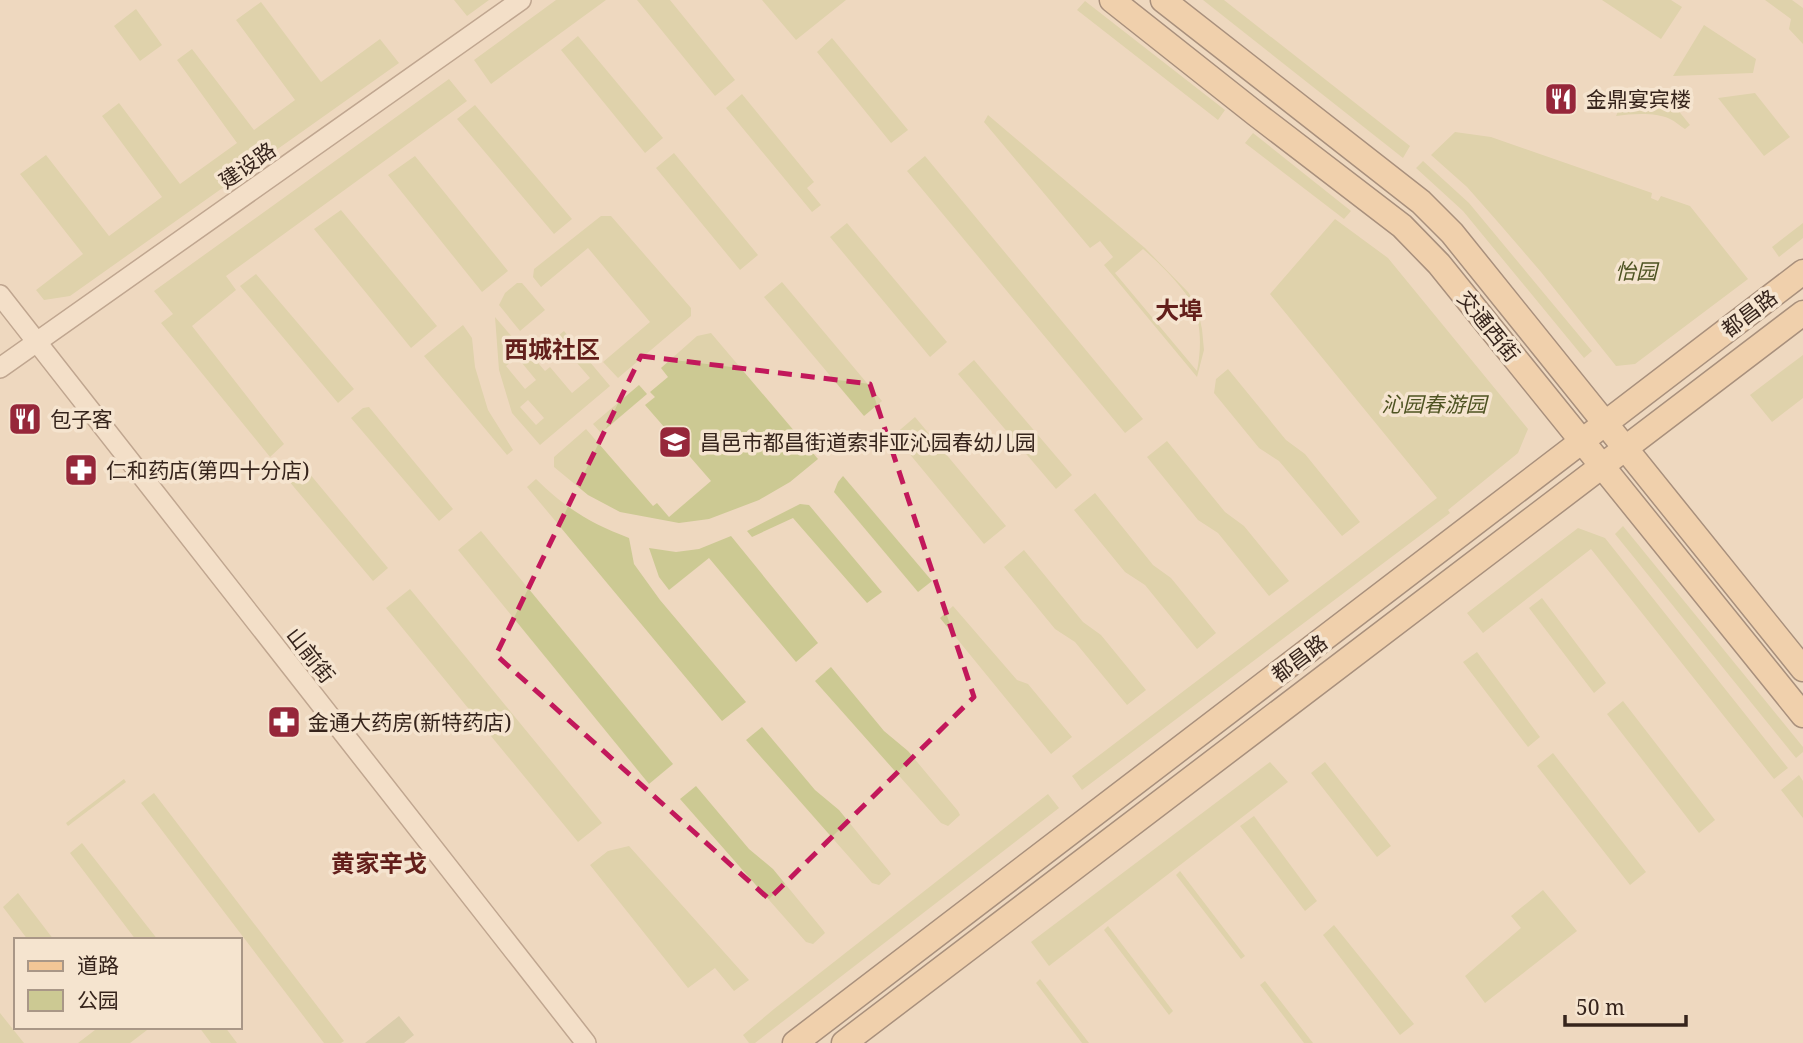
<svg xmlns="http://www.w3.org/2000/svg" width="1803" height="1043" font-family="'Noto Serif','Noto Sans SC',serif">
  <style>
    .green { fill: #ccc993; fill-rule: evenodd }
    .cemetery { fill: #c0be93 }
    .lines { fill: none; stroke-linecap: round; stroke-linejoin: round }
    .minor-casing { stroke: #876957; stroke-width: 22 }
    .major-casing { stroke: #54382c; stroke-width: 27 }
    .minor { stroke: #f9e7d2; stroke-width: 19 }
    .major { stroke: #f2c696; stroke-width: 24 }
    .marked { fill: none; stroke: #c2185b; stroke-width: 5; stroke-dasharray: 14 9; stroke-linejoin: round }
    .labels { text-anchor: middle; dominant-baseline: central; stroke-width: 7; stroke-linejoin: round; paint-order: stroke }
    .poi-label { font-size: 21px; fill: #36241c; stroke: #f5e4cf; text-anchor: start }
    .street-label { font-size: 21px; fill: #36241c; stroke: #f5e4cf }
    .park-label { font-size: 21px; font-style: italic; fill: #4e5322; stroke: #f5e4cf }
    .quarter-label { font-size: 24px; font-weight: bold; fill: #631f1b; stroke: #f5e4cf }
  </style>
  <rect width="100%" height="100%" fill="#eed8bf"/>
  <g class="green">
    <path d="M454 0H489L467 16Z"/>
    <path d="M556 0H606L491 84 474 60Z"/>
    <path d="M637 0H670L735 80 715 96Z"/>
    <path d="M762 0H846L796 40Z"/>
    <path d="M1203 0H1224L1410 146 1403 158Z"/>
    <path d="M1602 0H1671L1682 7 1661 39Z"/>
    <path d="M1765 0H1792L1803 8V44L1789 29 1791 19Z"/>
    <path d="M1085 1 1225 110 1218 120 1077 10Z"/>
    <path d="M261 2 321 82 380 39 399 63 70 296 44 300 36 290 83 254 20 174 46 155 109 236 162 197 102 116 119 103 180 184 237 143 177 60 192 49 254 130 295 100 236 20Z"/>
    <path d="M136 9 162 45 140 61 114 26Z"/>
    <path d="M1704 25 1756 59 1753 73 1673 76Z"/>
    <path d="M578 36 663 138 645 153 561 50Z"/>
    <path d="M832 38 908 130 891 143 817 52Z"/>
    <path d="M449 79 467 101 226 276 236 290 192 326 284 444 270 457 161 323 173 314 154 291Z"/>
    <path d="M1755 93 1790 137 1764 156 1718 98Z"/>
    <path d="M742 94 814 182 807 188 821 205 812 212 726 108Z"/>
    <path d="M475 105 572 219 554 234 457 119Z"/>
    <path d="M1620 107 1677 109 1690 125 1685 129C1680 126 1675 121 1670 119 1654 112 1633 114 1616 116Z"/>
    <path d="M988 115 1145 248 1188 292 1197 306 1202 329 1204 350 1197 377 1104 265 1113 257 1100 241 1090 248 984 122ZM1143 249C1158 262 1185 288 1193 306 1202 325 1201 351 1197 371L1115 273Z"/>
    <path d="M1455 132 1491 137 1652 193 1651 198 1658 201 1661 196 1690 206 1748 279 1635 364 1616 366 1541 272 1497 221 1467 187 1431 155Z"/>
    <path d="M1253 133 1351 211 1344 219 1245 143Z"/>
    <path d="M674 153 758 255 740 270 656 168Z"/>
    <path d="M415 156 508 271 482 292 388 175Z"/>
    <path d="M925 156 1143 419 1125 433 907 171Z"/>
    <path d="M1423 161 1469 203 1592 351 1584 358 1463 211 1416 168Z"/>
    <path d="M341 210 437 326 411 348 314 229Z"/>
    <path d="M601 216H611L691 308V316L618 378 603 362 650 322 588 248 541 287 533 277 534 269Z"/>
    <path d="M1335 219 1388 258 1528 429 1518 453 1448 510 1450 513 1082 790 1072 776 1437 498 1270 294Z"/>
    <path d="M847 223 947 342 930 357 830 237Z"/>
    <path d="M1803 223V238L1779 257 1772 247Z"/>
    <path d="M256 274 354 389 338 403 240 286Z"/>
    <path d="M782 282 882 401 864 416 764 297Z"/>
    <path d="M517 283H522L545 310 520 331 499 305 505 293Z"/>
    <path d="M495 317 526 353 528 351 545 371 550 367 572 393 590 378 564 348 567 345 559 335 564 331 610 386 540 445 512 413 499 370ZM517 357 536 380 525 389 506 366ZM528 400 544 418 536 425 520 407Z"/>
    <path d="M463 325 472 338 475 367 488 410 513 450 507 455 424 356Z"/>
    <path d="M711 333 818 459 790 482 759 500 709 519 679 523 620 512 588 495 554 467V457L586 429 653 506 657 503 669 517 711 481 645 405 655 397 650 392 668 377 661 368 697 336Z"/>
    <path d="M1803 355V398L1772 422 1750 395Z"/>
    <path d="M974 360 1072 475 1056 489 958 374Z"/>
    <path d="M1228 369 1286 440 1305 454 1360 522 1342 536 1279 461 1259 448 1214 393 1216 379Z"/>
    <path d="M639 385 647 394 601 433 593 424Z"/>
    <path d="M369 407 453 509 439 521 351 418 363 408Z"/>
    <path d="M915 417 1006 526 984 544 894 435Z"/>
    <path d="M1167 441 1225 512 1244 526 1289 581 1269 596 1218 533 1198 520 1147 457Z"/>
    <path d="M299 461 388 568 373 581 283 474Z"/>
    <path d="M843 476 932 581 918 592 834 492 838 482Z"/>
    <path d="M536 479C565 508 590 523 629 538L634 564 660 600 746 702 722 721 527 487Z"/>
    <path d="M1095 493 1153 565 1171 578 1216 633 1197 649 1145 585 1125 572 1074 510Z"/>
    <path d="M800 504 809 505 882 592 867 603 793 518 752 537 747 531Z"/>
    <path d="M1623 526 1803 747V752L1796 758 1615 534Z"/>
    <path d="M1578 528 1605 538 1788 768 1774 779 1591 549 1483 633 1467 613Z"/>
    <path d="M481 531 673 764 649 784 458 550Z"/>
    <path d="M731 536 818 643 796 662 709 558 669 590 659 577 649 548 676 552 699 549Z"/>
    <path d="M1024 550 1083 622 1101 635 1146 690 1127 705 1075 642 1055 629 1004 567Z"/>
    <path d="M410 589 602 823 578 842 386 608Z"/>
    <path d="M1542 598 1606 683 1594 693 1529 608Z"/>
    <path d="M953 606 1017 680 1028 684 1072 737 1051 754 940 618Z"/>
    <path d="M1477 652 1540 737 1528 747 1463 662Z"/>
    <path d="M831 667 884 731 908 751 958 811 960 815 948 826 941 823 815 681Z"/>
    <path d="M1623 701 1715 820 1699 833 1607 714Z"/>
    <path d="M762 727 815 790 839 810 889 871 891 874 879 885 872 883 746 740Z"/>
    <path d="M1553 753 1646 872 1630 885 1537 766Z"/>
    <path d="M1270 762 1288 782 1049 966 1031 942Z"/>
    <path d="M1325 762 1391 846 1377 857 1311 773Z"/>
    <path d="M1799 775 1803 781V818L1781 790Z"/>
    <path d="M124 779 126 782 68 826 66 823Z"/>
    <path d="M696 786 749 849 773 869 823 930 825 933 813 944 806 942 680 799Z"/>
    <path d="M154 793 344 1041 341 1043H324L141 803Z"/>
    <path d="M1048 794 1059 808 755 1043H749L743 1035 774 1009Z"/>
    <path d="M1254 816 1317 901 1305 911 1240 826Z"/>
    <path d="M82 843 158 940H136L70 853Z"/>
    <path d="M629 846 749 980 734 991 715 968 688 988 590 865 608 851Z"/>
    <path d="M1180 871 1245 956 1241 959 1176 875Z"/>
    <path d="M1543 890 1577 931 1485 1003 1465 976 1521 928 1511 916Z"/>
    <path d="M18 893 54 940H28L3 907Z"/>
    <path d="M1334 925 1414 1024 1400 1035 1323 935Z"/>
    <path d="M1108 926 1173 1011 1169 1015 1104 930Z"/>
    <path d="M1040 979 1089 1043H1082L1036 983Z"/>
    <path d="M1265 981 1313 1043H1304L1260 985Z"/>
    <path d="M0 1013 24 1043H0Z"/>
    <path d="M94 1027H151L130 1043H78L95 1030Z"/>
    <path d="M199 1027H225L237 1043H211Z"/>
  </g>
  <path class="cemetery" d="M399 1016 414 1035 404 1043H365Z"/>
  <g class="lines">
    <defs>
      <g id="minor">
        <path d="M0 295 586 1043"/>
        <path d="M0 368 521 0"/>
      </g>
      <g id="major">
        <path d="M1112 0 1256 114 1402 226 1439 264 1803 715"/>
        <path d="M1163 0 1421 202 1452 233 1803 669"/>
        <path d="M795 1043 1803 272"/>
        <path d="M844 1043 1803 313"/>
      </g>
    </defs>
    <use href="#minor" class="minor-casing"/>
    <use href="#major" class="major-casing"/>
    <use href="#minor" class="minor"/>
    <use href="#major" class="major"/>
  </g>
  <path d="M0 0H1803V1043H0ZM641 356 870 384 974 697 769 899 496 655Z" fill="#eed8bf" fill-opacity=".55" fill-rule="evenodd"/>
  <path class="marked" d="M641 356 870 384 974 697 769 899 496 655Z"/>
  <defs>
    <symbol id="restaurant-square" viewBox="-11 -11 22 22"><rect x="-9" y="-9" width="18" height="18" rx="4" fill="#96273a" stroke="#f5e4cf"/><path d="M-5-6h1v4h1v-4h1v4h1v-4h1v5L-1.5 .5V6h-2V.5L-5-1ZM5-6V6H3V1.5H1.5Q1.5-4 5-6Z" fill="#fff"/></symbol>
    <symbol id="school-square" viewBox="-11 -11 22 22"><rect x="-9" y="-9" width="18" height="18" rx="4" fill="#96273a" stroke="#f5e4cf"/><path d="M0-5L7-2L0 1L-7-2ZM-4 1L0 2.5L4 1V4Q0 6-4 4Z" fill="#fff"/></symbol>
    <symbol id="pharmacy-square" viewBox="-11 -11 22 22"><rect x="-9" y="-9" width="18" height="18" rx="4" fill="#96273a" stroke="#f5e4cf"/><path d="M-2-6h4v4h4v4h-4v4h-4v-4h-4v-4h4Z" fill="#fff"/></symbol>
  </defs>
  <g fill-rule="evenodd">
    <use href="#restaurant-square" x="1542" y="80" width="38" height="38"/>
    <use href="#restaurant-square" x="6" y="400" width="38" height="38"/>
    <use href="#school-square" x="656" y="423" width="38" height="38"/>
    <use href="#pharmacy-square" x="62" y="451" width="38" height="38"/>
    <use href="#pharmacy-square" x="265" y="703" width="38" height="38"/>
  </g>
  <g class="labels">
    <g class="poi-label">
      <text x="1586" y="99">金鼎宴宾楼</text>
      <text x="50" y="419">包子客</text>
      <text x="700" y="442">昌邑市都昌街道索非亚沁园春幼儿园</text>
      <text x="106" y="470">仁和药店(第四十分店)</text>
      <text x="308" y="722">金通大药房(新特药店)</text>
    </g>
    <g class="street-label">
      <text transform="translate(247 165) rotate(-35)">建设路</text>
      <text transform="translate(1749 313) rotate(-37)">都昌路</text>
      <text transform="translate(1489 326) rotate(51)">交通西街</text>
      <text transform="translate(311 655) rotate(52)">山前街</text>
      <text transform="translate(1299 658) rotate(-37)">都昌路</text>
    </g>
    <g class="park-label">
      <text x="1636" y="271">怡园</text>
      <text x="1434" y="404">沁园春游园</text>
    </g>
    <g class="quarter-label">
      <text x="1179" y="309">大埠</text>
      <text x="552" y="348">西城社区</text>
      <text x="379" y="862">黄家辛戈</text>
    </g>
  </g>
  <rect x="14" y="938" width="228" height="91" fill="#f5e4cf" stroke="#a99787" stroke-width="2"/>
  <rect x="28" y="961" width="35" height="10" fill="#f2c696" stroke="#a99787" stroke-width="2"/>
  <text x="77" y="973" font-size="21" fill="#36241c">道路</text>
  <rect x="28" y="990" width="35" height="21" fill="#ccc993" stroke="#a99787" stroke-width="2"/>
  <text x="77" y="1008" font-size="21" fill="#36241c">公园</text>
  <path d="M1565 1015v10h121v-10" fill="none" stroke="#36241c" stroke-width="3.5"/>
  <text x="1576" y="1015" font-size="21" fill="#36241c" stroke="#f5e4cf" stroke-width="5" paint-order="stroke">50 m</text>
</svg>
